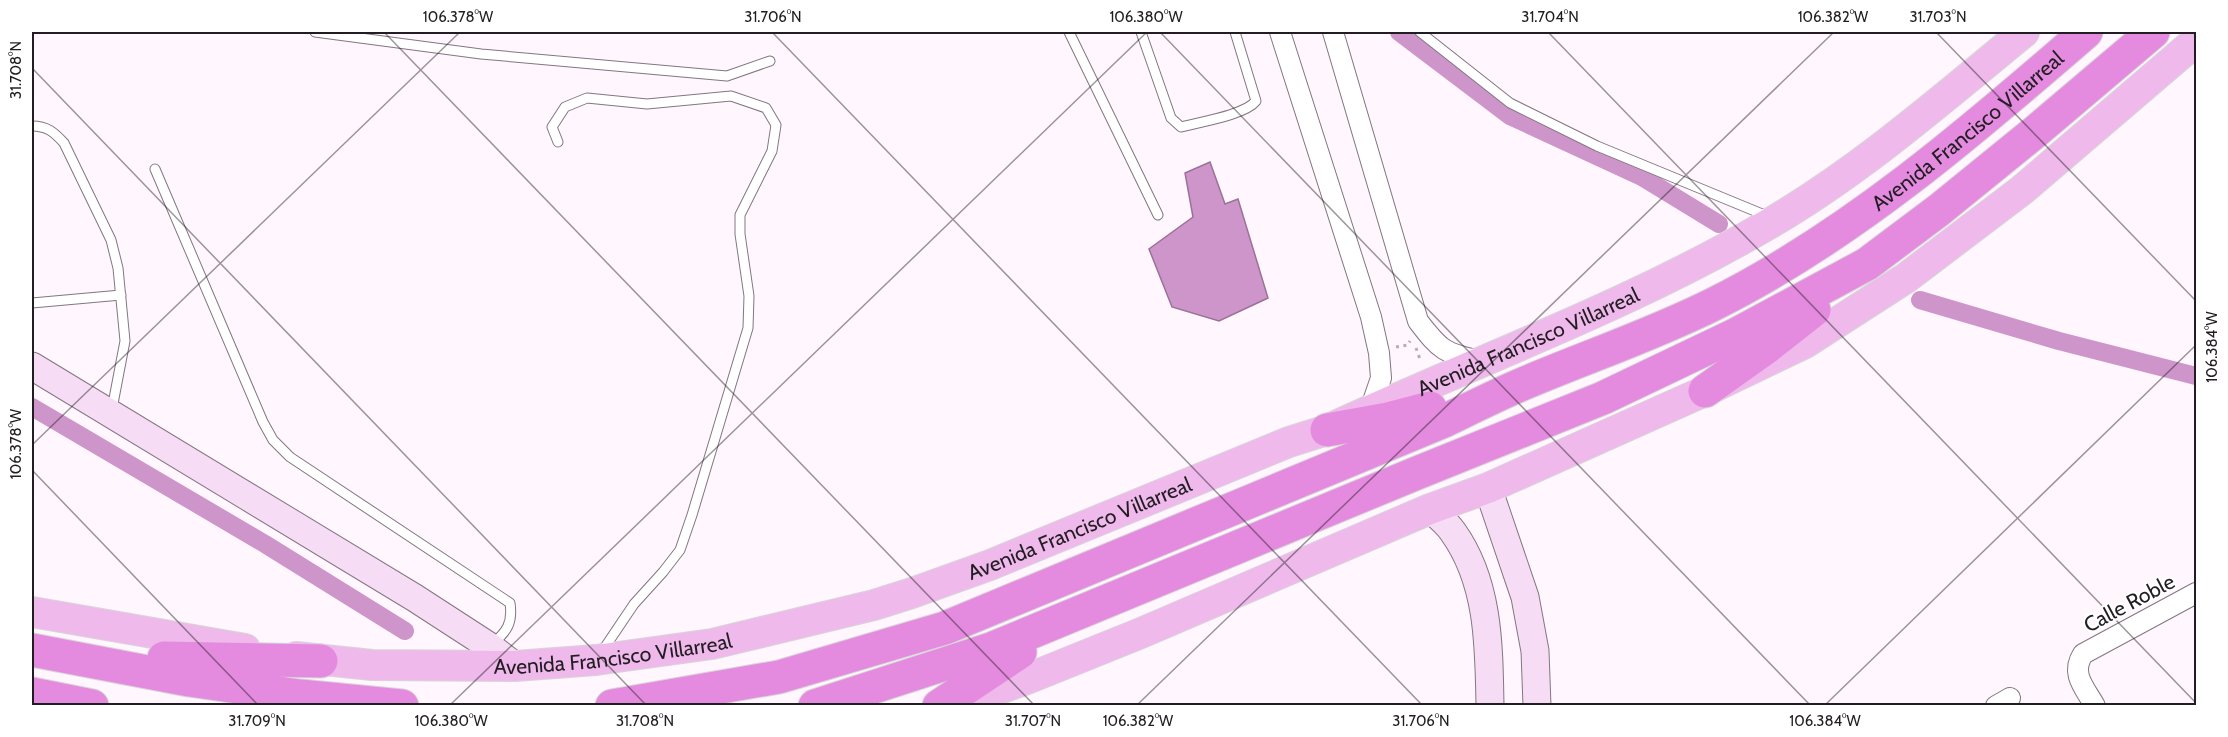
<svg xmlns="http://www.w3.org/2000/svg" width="2228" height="737" font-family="Cabin,sans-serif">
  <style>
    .water { fill: #ce95cb; stroke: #9a7198; stroke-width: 1.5 }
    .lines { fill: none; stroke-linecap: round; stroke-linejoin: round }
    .canal { stroke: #ce95cb; stroke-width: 18 }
    .lane-casing { stroke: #837681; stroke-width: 11 }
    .street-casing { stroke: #837681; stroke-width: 22 }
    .secondary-casing { stroke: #837681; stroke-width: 29 }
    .primary-casing { stroke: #d7d6d7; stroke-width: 32 }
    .highway-casing { stroke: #d7d6d7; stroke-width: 35 }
    .path { stroke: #b6aeb5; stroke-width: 3; stroke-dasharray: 3 4.5; stroke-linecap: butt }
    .lane { stroke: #fff; stroke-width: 9 }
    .street { stroke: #fff; stroke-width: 20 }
    .secondary { stroke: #f7dcf5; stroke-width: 27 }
    .primary { stroke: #efb9ec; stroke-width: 30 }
    .highway { stroke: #e48adf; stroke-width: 33 }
    .ticks { fill: none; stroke: #221d22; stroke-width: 1.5; stroke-opacity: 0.45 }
    .labels { text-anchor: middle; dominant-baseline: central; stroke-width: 4.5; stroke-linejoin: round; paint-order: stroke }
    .street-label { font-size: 21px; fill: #221d22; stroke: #fff }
    .neatline { fill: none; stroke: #221d22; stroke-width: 2 }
    .ticks-label { font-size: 15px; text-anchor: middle; fill: #221d22 }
  </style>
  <rect width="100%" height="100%" fill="#fff6fe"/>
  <path class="water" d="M1210 162 1225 204 1238 199 1268 298 1219 321 1172 307 1149 249 1193 217 1185 173Z"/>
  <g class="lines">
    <g class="canal">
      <path d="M1399 32 1510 116 1642 177 1719 224"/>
      <path d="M1920 300 2059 341 2196 376"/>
      <path d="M32 407 265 544 405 631"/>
    </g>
    <defs>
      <g id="lane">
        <path d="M315 32 481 54 727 76 770 61"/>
        <path d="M1069 32 1158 215"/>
        <path d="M1141 32 1171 118 1181 127C1199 122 1245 115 1256 101L1235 32"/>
        <path d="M1420 32 1510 103 1597 146 1767 216"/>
        <path d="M32 126C47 126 54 132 64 143L111 240 118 268 125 341 112 409"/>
        <path d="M558 142 552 127 565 107 587 98 647 104 731 96 766 108 776 125 772 151 740 215V234L749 296 748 328 692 515 680 550 663 572 634 604 601 653"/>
        <path d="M155 169 263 422 273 440 290 457 510 603C513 623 507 632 491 645"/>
        <path d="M32 303 121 295"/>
      </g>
      <g id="street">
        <path d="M1280 32 1371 317 1379 353 1381 378 1370 410"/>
        <path d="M1333 32 1418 321C1440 350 1445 354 1481 361"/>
        <path d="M1996 706 2010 698"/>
        <path d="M2095 706C2085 688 2070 674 2083 654L2196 593"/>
      </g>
      <g id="secondary">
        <path d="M32 366 415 598 489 646 515 666"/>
        <path d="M1488 488 1525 597 1535 651 1537 706"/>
        <path d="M1430 509C1438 516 1447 523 1453 532 1489 582 1489 646 1490 706"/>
      </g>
      <g id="primary">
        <path d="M32 612 245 649"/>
        <path id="s1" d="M296 657 372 665 515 666 596 660 712 644 874 605 912 593 990 565 1289 442 1327 430C1473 362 1627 307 1767 225 1860 171 1941 100 2024 32"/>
        <path d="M953 706 1032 677 1141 633 1430 509 1488 488 1705 391 1805 343 1906 278 2022 190 2196 41"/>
      </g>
      <g id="highway">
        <path d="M1705 391 1767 347 1814 310"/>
        <path d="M1327 430 1388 419 1430 408"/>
        <path d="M32 650 189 680 300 696 402 706"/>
        <path d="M164 658 321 661"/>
        <path d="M32 694 92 706"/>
        <path id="s2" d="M612 706 779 677 945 628 1444 421C1469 409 1493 397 1518 386 1583 358 1650 336 1714 304 1850 236 1972 131 2086 32"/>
        <path d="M815 706 991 649 1417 473 1603 398 1735 335 1867 264 1939 210 2035 132 2153 32"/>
        <path d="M939 706 1020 652"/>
      </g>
    </defs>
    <use href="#lane" class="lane-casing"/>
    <use href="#street" class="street-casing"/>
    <use href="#secondary" class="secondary-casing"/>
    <use href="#primary" class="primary-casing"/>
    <use href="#highway" class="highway-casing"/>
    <g class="path">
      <path d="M1396 347 1408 345 1410 341"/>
      <path d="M1416 348 1421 362"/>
    </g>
    <use href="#lane" class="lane"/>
    <use href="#street" class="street"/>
    <use href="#secondary" class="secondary"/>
    <use href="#primary" class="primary"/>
    <use href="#highway" class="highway"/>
  </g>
  <path class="ticks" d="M384 32 1035 706M772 32 1423 706M1160 32 1811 706M1548 32 2196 703M1936 32 2196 301M32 68 647 706M32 445 460 32M32 470 259 706M449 706 1147 32M1136 706 1834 32M1824 706 2196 345"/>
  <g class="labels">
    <g class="street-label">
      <text stroke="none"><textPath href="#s2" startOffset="1485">Avenida Francisco Villarreal</textPath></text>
      <text stroke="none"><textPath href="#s1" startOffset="1290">Avenida Francisco Villarreal</textPath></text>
      <text stroke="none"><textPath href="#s1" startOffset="804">Avenida Francisco Villarreal</textPath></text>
      <text transform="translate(2129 603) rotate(-28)">Calle Roble</text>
      <text stroke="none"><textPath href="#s1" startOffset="318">Avenida Francisco Villarreal</textPath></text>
    </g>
  </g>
  <rect width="2228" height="737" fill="none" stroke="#ffffff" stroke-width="66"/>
  <rect x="33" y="33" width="2162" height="671" class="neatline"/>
  <g class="ticks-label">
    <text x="458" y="22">106.378°W</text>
    <text x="773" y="22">31.706°N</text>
    <text x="1146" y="22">106.380°W</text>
    <text x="1550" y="22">31.704°N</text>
    <text x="1833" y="22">106.382°W</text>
    <text x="1938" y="22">31.703°N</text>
    <text transform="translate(16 70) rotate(-90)" y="5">31.708°N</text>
    <text transform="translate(2212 347) rotate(-90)" y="5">106.384°W</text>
    <text transform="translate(16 444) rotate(-90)" y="5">106.378°W</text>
    <text x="257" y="726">31.709°N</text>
    <text x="451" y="726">106.380°W</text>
    <text x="645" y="726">31.708°N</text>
    <text x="1033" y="726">31.707°N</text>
    <text x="1138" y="726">106.382°W</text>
    <text x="1421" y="726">31.706°N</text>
    <text x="1825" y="726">106.384°W</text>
  </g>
</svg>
